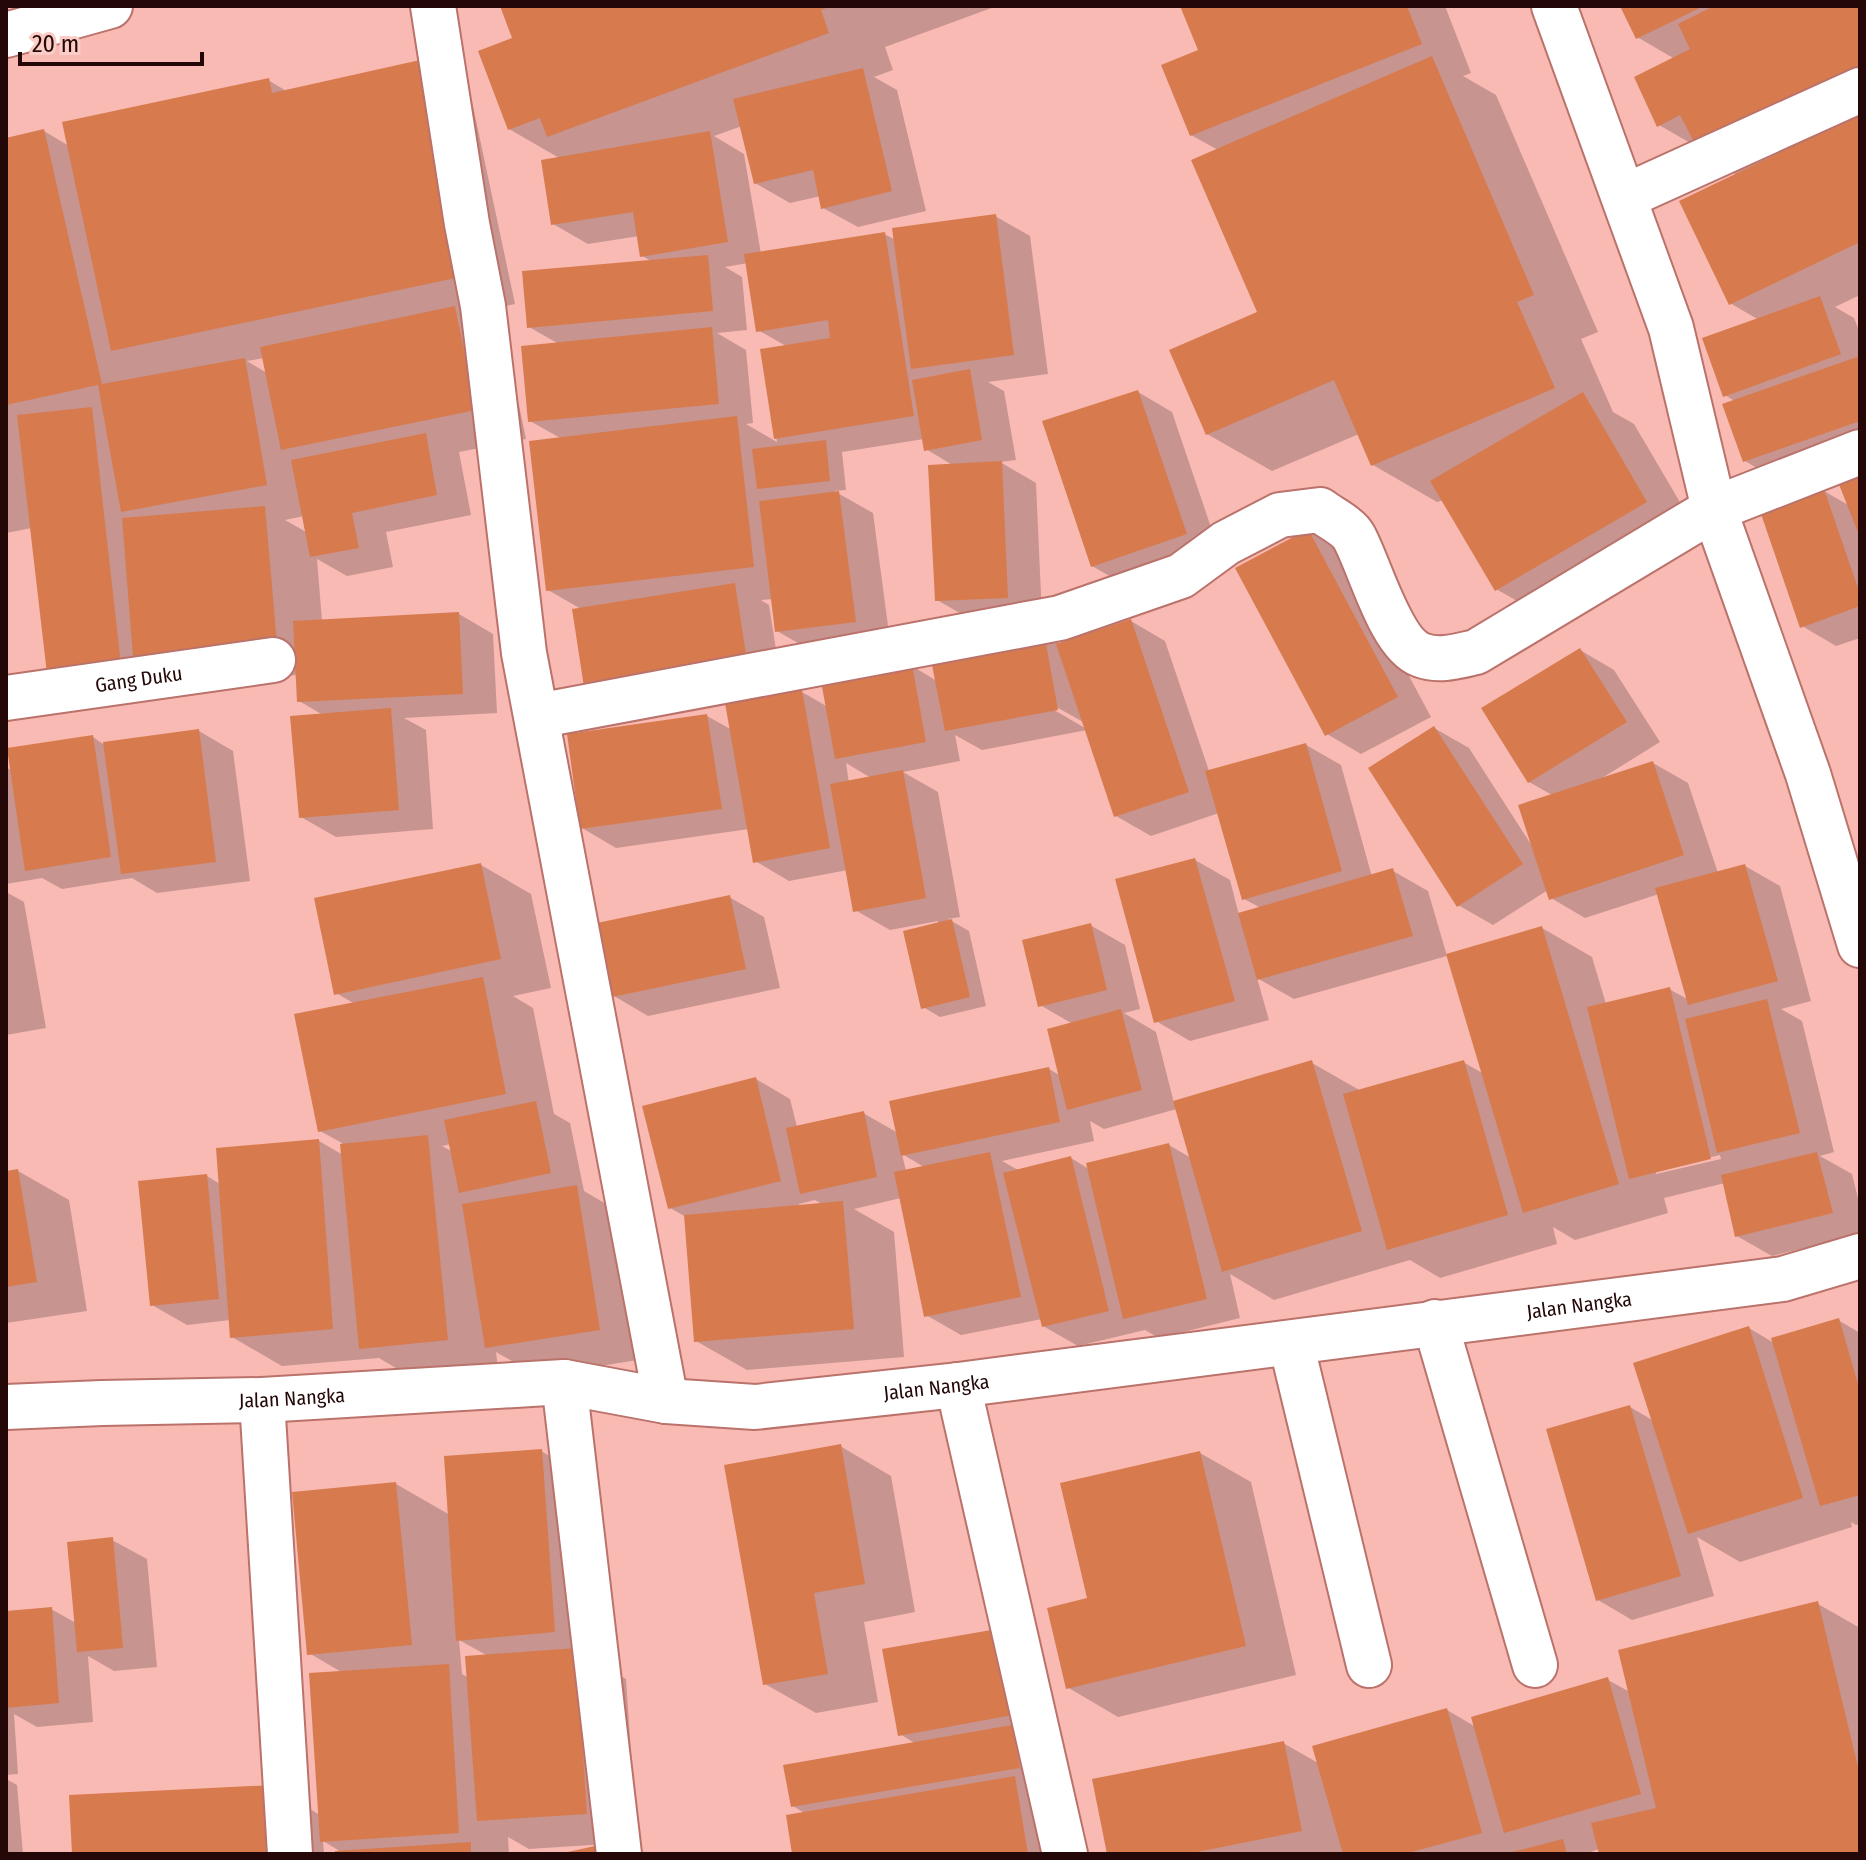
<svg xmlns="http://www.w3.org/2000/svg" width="1866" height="1860" font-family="'Fira Sans Condensed',sans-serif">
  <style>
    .shadow { fill: #0003; fill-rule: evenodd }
    .building { fill: #d77b4e }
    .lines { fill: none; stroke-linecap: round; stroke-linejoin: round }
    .minor-casing { stroke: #ba726b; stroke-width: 48 }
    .minor { stroke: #fff; stroke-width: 44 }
    .labels { text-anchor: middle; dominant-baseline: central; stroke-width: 8; stroke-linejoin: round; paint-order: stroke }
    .street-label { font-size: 20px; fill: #230807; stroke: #fcccc6 }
  </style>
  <rect width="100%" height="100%" fill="#f9bab3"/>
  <g class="shadow">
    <path d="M502 6H997L885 47 893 70 874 77 897 90 926 211 858 227 823 208 821 196 790 203 755 183 742 126 714 136 744 154 761 254 884 234 896 240 995 216 1030 236 1048 374 988 382 1004 391 1016 460 1000 462 1036 483 1042 617 972 620 937 600 954 466 926 449 924 439 842 452 846 490 834 491 873 513 890 641 812 651 777 631 773 599 761 600 769 605 781 681 581 609 548 590 562 439 530 421 559 344 529 327 653 262 642 256 639 236 588 244 553 224 561 159 509 129 515 40ZM748 263 758 330 786 346 762 350 777 442 746 424 753 423 746 350 717 333 747 330 742 277 725 267Z"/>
    <path d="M1183 6H1445L1471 73 1463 76 1496 95 1598 332 1581 339 1613 412 1634 424 1697 531 1547 618 1496 589 1444 500 1437 502 1373 465 1359 434 1272 471 1207 434 1260 313 1218 150 1191 135 1204 50Z"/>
    <path d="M1623 6H1860V295L1835 307 1854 318 1860 333V452L1779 481 1745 461 1736 402 1725 395 1759 320 1730 303 1737 175 1703 156 1699 148 1659 125 1675 59 1637 37Z"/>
    <path d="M419 63 470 92 515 304 465 315 505 338 526 439 459 452 471 515 386 532 393 567 347 576 317 559 322 621 459 614 493 634 497 713 404 718 426 730 433 829 336 837 301 817 323 715 299 701 297 675 186 685 99 702 32 528 6 533V140L44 131 69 146 268 80 288 92ZM264 358 267 373 247 361ZM304 516 308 533 285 520Z"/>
    <path d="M1138 392 1172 412 1220 554 1127 586 1092 566Z"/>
    <path d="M1860 470V638L1836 646 1802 626 1824 491 1850 506Z"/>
    <path d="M1308 531 1342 551 1431 717 1361 754 1327 734Z"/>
    <path d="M1131 621 1165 641 1209 771 1306 745 1341 765 1372 877 1393 871 1428 891 1447 956 1294 999 1257 978 1269 1020 1190 1041 1156 1021 1195 860 1230 880 1239 915 1261 908 1244 899 1219 813 1151 836 1116 816 1087 730 982 750 955 735 960 761 903 772 938 792 960 917 948 919 969 931 986 1006 940 1017 923 1007 938 921 890 930 855 910 848 870 789 881 755 861 749 829 616 848 582 828 707 716 732 730 802 692 828 707 912 666 937 681 1044 635 1060 644ZM1051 704 1085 723V728L1049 707ZM846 763 866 775 872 778 849 783Z"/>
    <path d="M1580 650 1614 670 1660 742 1602 778 1653 763 1688 783 1718 873 1745 866 1780 886 1811 1001 1781 1009 1802 1021 1834 1152 1820 1156 1852 1174 1860 1207V1234L1772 1256 1737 1236 1725 1183 1664 1198 1668 1213 1575 1240 1553 1227 1557 1244 1440 1278 1410 1260 1274 1300 1230 1274 1240 1318 1159 1338 1145 1330 1078 1346 1043 1326 1042 1319 961 1335 926 1315 901 1198 854 1209 894 1232 904 1357 747 1370 696 1341 686 1217 670 1208 756 1079 790 1099 797 1127 863 1113 898 1133 1049 1069 1061 1076 1073 1024 1040 1005 1090 925 1125 945 1140 1009 1124 1013 1156 1032 1174 1103 1312 1063 1361 1091 1463 1062 1484 1074 1542 928 1592 957 1606 1004 1669 989 1689 1000 1659 894 1585 918 1551 898 1548 890 1493 925 1458 905 1434 728 1469 748 1532 846 1554 796 1529 782ZM1177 1109 1191 1158 1169 1145 1089 1169 1071 1158 1020 1171 1002 1161 1094 1141 1090 1121 1104 1129ZM902 1154 924 1167 906 1171ZM1720 1155 1721 1159 1656 1174V1170ZM815 1200 822 1204 799 1206V1204Z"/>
    <path d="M199 731 233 751 250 881 157 893 132 878 62 889 42 878 6 884V767L12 771 93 737 103 744Z"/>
    <path d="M481 865 531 894 551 988 513 996 533 1008 554 1114 570 1123 584 1191 628 1217 650 1358 538 1376 496 1352 498 1369 411 1377 379 1358 282 1366 232 1337 230 1320 187 1325 152 1305 207 1176 220 1184 319 1141 343 1155 342 1143 320 1131 355 1004 336 993ZM451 1144 453 1152 442 1146Z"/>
    <path d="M6 892 24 902 46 1028 6 1035Z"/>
    <path d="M729 897 764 917 780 988 648 1016 614 996Z"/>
    <path d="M18 1171 69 1200 87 1311 6 1323V1173Z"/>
    <path d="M1838 1320 1860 1333V1524L1856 1525 1851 1522 1852 1527 1740 1562 1697 1537 1714 1596 1632 1620 1598 1600 1630 1407 1654 1421 1749 1328 1774 1343Z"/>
    <path d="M840 1446 891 1476 915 1612 864 1622 878 1702 816 1713 765 1684Z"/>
    <path d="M541 1451 592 1481 595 1661 626 1679 637 1842 529 1849 508 1837 509 1854H337L343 1853 323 1841 324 1854H74L272 1787 320 1815 343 1673 309 1653 396 1484 450 1515ZM459 1640 488 1656 469 1678 462 1674Z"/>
    <path d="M1200 1453 1251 1482 1296 1675 1118 1717 1067 1687 1089 1600Z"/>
    <path d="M112 1540 147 1559 157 1667 114 1671 88 1656 93 1722 37 1727 14 1714 18 1774 6 1775V1613L51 1609 76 1623Z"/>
    <path d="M1818 1604 1860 1628V1854H1601L1599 1849 1585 1854H1109L1283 1743 1320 1764 1447 1710 1476 1727 1608 1680 1630 1692Z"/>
    <path d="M1032 1651 1073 1854H794L806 1814 793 1806 916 1744 900 1734Z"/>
    <path d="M6 1779 17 1785 23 1854H6Z"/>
  </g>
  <g class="building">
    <path d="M500 6H832L821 10 829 33 547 137 540 118 508 130 478 51 512 38Z"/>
    <path d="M1180 6H1407L1422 44 1190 136 1161 65 1198 50Z"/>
    <path d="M1620 6H1704L1636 39Z"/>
    <path d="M1714 6H1860V85L1702 157 1680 115 1657 127 1634 77 1690 49 1678 24Z"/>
    <path d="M1432 56 1534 295 1517 302 1555 388 1371 466 1334 380 1206 435 1169 350 1257 312 1191 160Z"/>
    <path d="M420 60 465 276 111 351 62 122 269 78 272 93Z"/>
    <path d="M863 68 892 191 821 209 813 170 754 184 733 99Z"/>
    <path d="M1860 114V242L1729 305 1679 201Z"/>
    <path d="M44 129 102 384 245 358 267 485 121 512 98 385 6 405V138Z"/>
    <path d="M710 131 728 242 640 257 633 212 551 225 541 160Z"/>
    <path d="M996 214 1014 355 911 369 892 228Z"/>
    <path d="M885 232 914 416 774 439 760 349 830 338 828 320 756 332 744 254Z"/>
    <path d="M708 255 713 311 527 328 522 271Z"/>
    <path d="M1820 296 1841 354 1723 397 1702 338Z"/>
    <path d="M455 306 476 410 281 450 260 347Z"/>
    <path d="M712 327 719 404 528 422 521 346Z"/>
    <path d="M1860 356V421L1743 462 1722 404Z"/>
    <path d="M970 369 982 440 924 451 912 380Z"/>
    <path d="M1138 390 1187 534 1091 567 1042 421Z"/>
    <path d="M1583 392 1647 502 1495 591 1430 481Z"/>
    <path d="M92 407 121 665 47 674 17 415Z"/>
    <path d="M737 416 754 567 546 591 529 441Z"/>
    <path d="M426 433 437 495 352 513 359 548 310 557 291 460Z"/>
    <path d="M826 440 830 481 757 489 752 449Z"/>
    <path d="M1002 461 1008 598 935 601 928 465Z"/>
    <path d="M1860 468V537L1836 477Z"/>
    <path d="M1824 489 1860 594V606L1800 628 1760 511Z"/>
    <path d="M839 491 856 622 775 632 759 501Z"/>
    <path d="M265 506 277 644 133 657 122 518Z"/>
    <path d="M1308 529 1398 697 1325 736 1235 568Z"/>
    <path d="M735 583 747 661 584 687 572 609Z"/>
    <path d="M459 612 463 694 297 702 293 621Z"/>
    <path d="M1131 619 1189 792 1114 817 1056 644Z"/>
    <path d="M1044 633 1058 710 945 731 930 655Z"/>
    <path d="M1580 648 1627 722 1528 783 1481 708Z"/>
    <path d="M912 664 926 742 835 759 821 681Z"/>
    <path d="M802 690 830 848 753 863 725 703Z"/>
    <path d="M391 708 399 810 299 818 290 716Z"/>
    <path d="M707 714 722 809 580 829 567 734Z"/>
    <path d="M1434 726 1523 864 1457 907 1368 768Z"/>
    <path d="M199 729 216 862 121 874 103 742Z"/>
    <path d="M93 735 111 857 25 871 7 748Z"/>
    <path d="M1306 743 1342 871 1242 900 1205 771Z"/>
    <path d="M1653 761 1684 855 1549 900 1518 805Z"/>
    <path d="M903 770 926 898 853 912 830 784Z"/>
    <path d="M1195 858 1235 1001 1154 1023 1115 879Z"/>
    <path d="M481 863 501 959 334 995 314 898Z"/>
    <path d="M1745 864 1778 981 1688 1005 1655 888Z"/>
    <path d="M1393 868 1413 936 1257 980 1238 913Z"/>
    <path d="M730 895 746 969 612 997 597 923Z"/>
    <path d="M952 919 970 997 921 1009 903 931Z"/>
    <path d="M1091 923 1107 990 1038 1007 1022 940Z"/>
    <path d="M1542 926 1619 1184 1523 1213 1446 954Z"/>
    <path d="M483 977 506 1094 318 1132 294 1014Z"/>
    <path d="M1670 987 1711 1159 1629 1179 1587 1007Z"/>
    <path d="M1767 999 1800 1133 1717 1153 1685 1019Z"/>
    <path d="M1121 1009 1142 1090 1067 1110 1047 1029Z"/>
    <path d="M1312 1060 1362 1231 1222 1272 1173 1101Z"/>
    <path d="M1464 1060 1508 1215 1387 1250 1343 1094Z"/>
    <path d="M1049 1067 1060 1122 901 1156 889 1101Z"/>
    <path d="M756 1077 781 1181 668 1209 642 1106Z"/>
    <path d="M536 1101 551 1173 459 1193 444 1120Z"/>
    <path d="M864 1111 877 1177 800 1194 786 1128Z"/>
    <path d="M428 1135 448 1340 359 1349 340 1144Z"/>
    <path d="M319 1139 333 1329 230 1338 216 1148Z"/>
    <path d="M1169 1143 1207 1299 1123 1319 1086 1163Z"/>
    <path d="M990 1152 1021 1297 924 1317 894 1172Z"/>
    <path d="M1817 1152 1833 1213 1735 1237 1721 1175Z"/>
    <path d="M1071 1156 1109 1311 1042 1327 1003 1173Z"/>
    <path d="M18 1169 37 1282 6 1287V1171Z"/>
    <path d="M207 1174 219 1299 150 1306 138 1181Z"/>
    <path d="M577 1185 600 1330 485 1348 462 1204Z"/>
    <path d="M843 1201 854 1329 694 1342 684 1215Z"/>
    <path d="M1839 1318 1860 1391V1495L1820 1506 1771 1338Z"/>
    <path d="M1749 1326 1803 1498 1688 1534 1633 1363Z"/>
    <path d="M1630 1405 1681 1576 1596 1601 1546 1429Z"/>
    <path d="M841 1444 865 1584 814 1593 828 1674 763 1685 724 1465Z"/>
    <path d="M542 1449 555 1632 456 1641 444 1456Z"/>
    <path d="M1200 1451 1246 1646 1066 1689 1047 1608 1087 1598 1060 1483Z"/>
    <path d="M396 1482 412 1645 307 1655 292 1492Z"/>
    <path d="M113 1537 123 1648 77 1652 67 1542Z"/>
    <path d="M1818 1601 1860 1775V1854H1599L1591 1823 1656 1808 1618 1650Z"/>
    <path d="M52 1607 59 1703 6 1708V1611Z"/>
    <path d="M997 1629 1013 1715 898 1736 882 1649Z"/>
    <path d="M576 1648 587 1814 477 1821 465 1656Z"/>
    <path d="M449 1664 459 1833 320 1842 309 1673Z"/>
    <path d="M1608 1677 1641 1794 1504 1833 1471 1717Z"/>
    <path d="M1447 1708 1482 1833 1404 1854H1343L1312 1746Z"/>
    <path d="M1012 1725 1020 1768 791 1807 783 1765Z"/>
    <path d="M1284 1741 1302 1831 1187 1854H1107L1092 1779Z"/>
    <path d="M1015 1776 1028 1854H792L786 1815Z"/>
    <path d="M272 1785 275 1854H72L69 1795Z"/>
    <path d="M1563 1839 1567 1854H1508V1853Z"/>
    <path d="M471 1842V1854H335V1851Z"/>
    <path d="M595 1846 597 1854H563V1853Z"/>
  </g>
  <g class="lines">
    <defs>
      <g id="minor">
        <path d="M433 6 467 224 483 306 524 653 666 1401"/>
        <path d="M1554 6 1671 328 1714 509 1808 774 1860 945"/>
        <path d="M6 35 110 6"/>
        <path d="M1624 197 1860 90"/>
        <path id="s1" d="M6 698 273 660"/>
        <path d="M537 716 1060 618 1181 576 1226 543 1280 515 1320 510C1330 518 1348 526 1354 537 1370 566 1390 644 1421 655 1439 662 1458 656 1476 652L1714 509 1860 452"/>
        <path d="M1435 1322 1535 1665"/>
        <path d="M1291 1343 1369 1665"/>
        <path d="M564 1382 619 1854"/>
        <path d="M958 1385 1065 1854"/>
        <path d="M262 1400 290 1854"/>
        <path id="s2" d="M6 1407 102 1403 262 1400 564 1382 666 1401 755 1407 958 1385 1783 1279 1860 1256"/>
      </g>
    </defs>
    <use href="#minor" class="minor-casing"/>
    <use href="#minor" class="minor"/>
  </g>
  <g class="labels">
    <g class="street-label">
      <text stroke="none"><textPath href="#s1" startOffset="134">Gang Duku</textPath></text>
      <text stroke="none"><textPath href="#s2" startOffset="1582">Jalan Nangka</textPath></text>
      <text stroke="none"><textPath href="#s2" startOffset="934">Jalan Nangka</textPath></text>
      <text stroke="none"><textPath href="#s2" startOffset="286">Jalan Nangka</textPath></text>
    </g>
  </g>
  <rect width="1866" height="1860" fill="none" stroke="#230807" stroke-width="16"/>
  <path d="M20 52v12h182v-12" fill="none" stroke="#230807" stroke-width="4"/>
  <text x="32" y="52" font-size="24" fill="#230807" stroke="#fcccc6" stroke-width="6" paint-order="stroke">20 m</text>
</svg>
